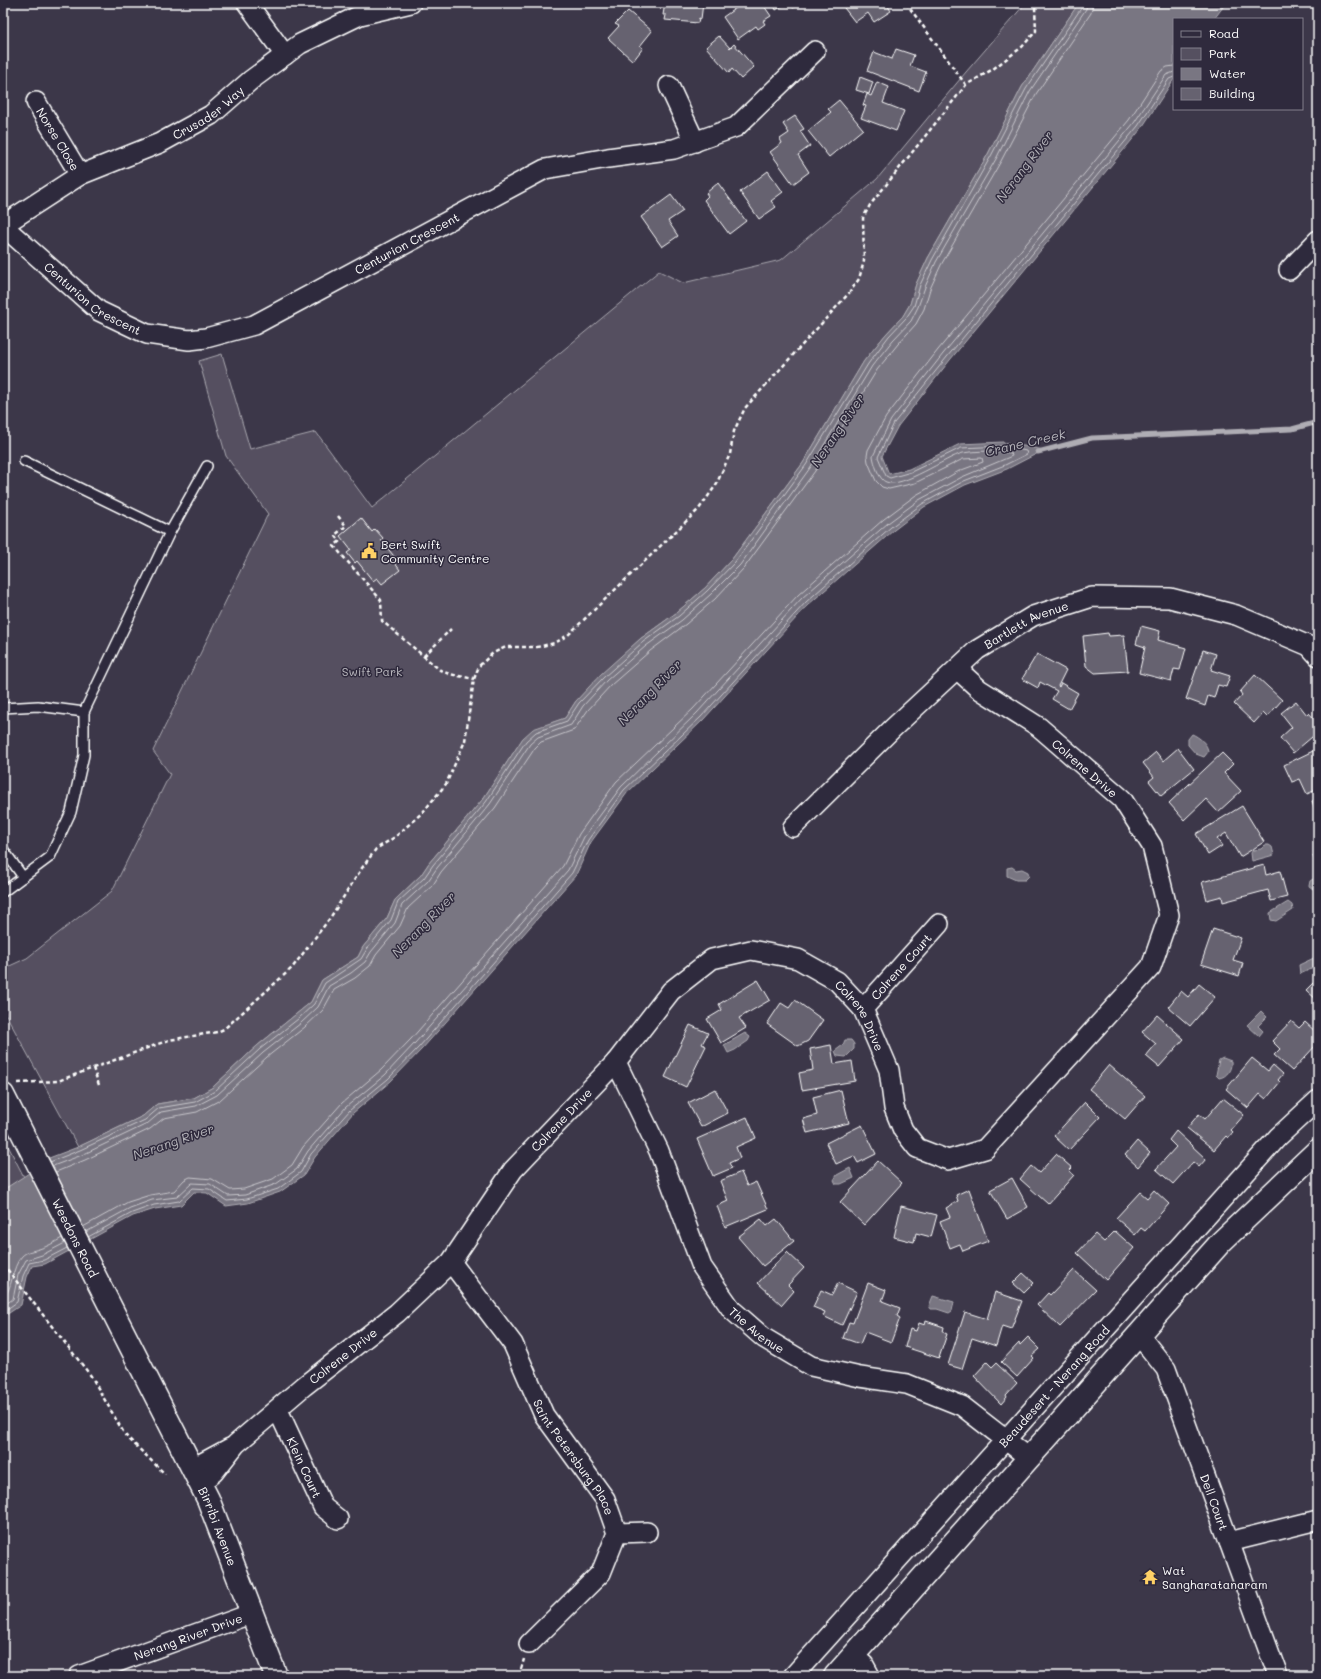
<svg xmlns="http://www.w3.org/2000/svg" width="1321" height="1679" font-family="Mali,sans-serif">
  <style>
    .green { fill: #555060; stroke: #aaa8b0 }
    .water { fill: #797682; stroke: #afadb4 }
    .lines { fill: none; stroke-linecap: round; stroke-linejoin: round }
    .shore { stroke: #c9c8cd; stroke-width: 1 }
    .stream { stroke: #afadb4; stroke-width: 5 }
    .building { fill: #666270; stroke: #fff }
    .lane-casing { stroke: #fff; stroke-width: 12 }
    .street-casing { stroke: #fff; stroke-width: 22 }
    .secondary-casing { stroke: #fff; stroke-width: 25 }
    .primary-casing { stroke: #fff; stroke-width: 25 }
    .path { stroke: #fff; stroke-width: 2.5; stroke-dasharray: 4 3; stroke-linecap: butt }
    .lane { stroke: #2f2a3d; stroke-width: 9 }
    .street { stroke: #2f2a3d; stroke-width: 19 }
    .secondary { stroke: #2f2a3d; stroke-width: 22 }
    .primary { stroke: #2f2a3d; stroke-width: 22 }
    .labels { text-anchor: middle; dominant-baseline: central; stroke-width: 3; stroke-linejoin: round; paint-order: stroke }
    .street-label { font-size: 12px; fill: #fff; stroke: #2f2a3d }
    .poi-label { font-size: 12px; fill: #fff; stroke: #2f2a3d; text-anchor: start }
    .park-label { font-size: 12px; fill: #bbb9bf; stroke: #2f2a3d }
    .water-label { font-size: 13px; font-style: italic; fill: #b5b4ba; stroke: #2f2a3d }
  </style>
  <rect width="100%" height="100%" fill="#3c3749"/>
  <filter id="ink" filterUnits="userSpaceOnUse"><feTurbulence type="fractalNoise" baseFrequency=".025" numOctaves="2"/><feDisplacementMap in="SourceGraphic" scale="8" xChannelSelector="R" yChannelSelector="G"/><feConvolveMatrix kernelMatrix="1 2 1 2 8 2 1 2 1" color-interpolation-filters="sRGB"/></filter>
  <g filter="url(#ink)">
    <g class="green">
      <path d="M1022 3H1079L1022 87 988 154 928 258 916 284 910 304 903 316 886 334 864 361 803 463 732 559 705 588 676 613 640 639 576 701 565 718 551 723 523 738 483 799 429 863 421 875 395 900 387 918 363 947 358 957 322 980 311 1002 257 1046 213 1087 194 1098 157 1104 143 1116 78 1147 3 1009V969L27 958 112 891 170 774 153 751 268 514 226 456 199 361 222 354 250 449 316 432 372 508 659 271 683 283 781 260 877 179 966 72 1024 5Z"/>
      <path d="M3 1136 24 1177 3 1190Z"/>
    </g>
    <g class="water">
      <path d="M1079 3H1226L1214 19H1174V79L1141 129 950 360 898 426 882 456 889 474 909 469 960 444 1003 442 1044 450 1007 469 965 485 924 507 894 530 808 605 703 720 627 793 591 842 576 875 422 1049 391 1081 353 1113 315 1157 304 1175 280 1192 248 1203 226 1206 207 1193 194 1192 181 1205 155 1209 133 1216 45 1264 32 1266 27 1277 21 1305 3 1317V1190L29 1173 49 1158 78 1147 143 1116 157 1104 194 1098 213 1087 257 1046 311 1002 322 980 358 957 363 947 387 918 395 900 421 875 429 863 483 799 523 738 533 729 565 718 576 701 601 674 640 639 676 613 705 588 732 559 803 463 864 361 886 334 903 316 910 304 916 284 928 258 988 154 1022 87Z"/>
      <path d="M1192 734C1199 737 1208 744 1208 752L1204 757 1196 754 1188 745V739Z"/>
      <path d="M1265 845H1269L1272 847 1274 855 1252 861 1251 853 1253 850 1261 849Z"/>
      <path d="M1012 867 1016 870 1022 869 1028 872 1029 876 1025 880H1016L1007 876V868Z"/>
      <path d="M1318 876V890L1313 889 1309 886 1310 881Z"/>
      <path d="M1288 902 1292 905 1293 910 1276 921 1271 920 1270 913Z"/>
      <path d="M1316 957 1318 959V966L1300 974 1299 965Z"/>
      <path d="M1261 1011 1267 1017 1258 1026 1263 1031 1259 1036 1247 1025Z"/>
      <path d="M745 1033 750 1037 748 1041 735 1050 728 1053 724 1045Z"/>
      <path d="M845 1040H851L854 1044V1049L846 1057 837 1056 835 1051 843 1045Z"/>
      <path d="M1223 1058 1231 1061C1232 1069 1227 1077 1219 1078L1216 1075 1219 1060Z"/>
      <path d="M850 1168 854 1178 841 1184H836L834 1180 837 1175Z"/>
      <path d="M933 1296 954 1302 952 1311 949 1313 937 1309H931L929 1306Z"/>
    </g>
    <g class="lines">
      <g class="shore">
        <path d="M50 1162 80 1150 145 1120 159 1108 195 1102 215 1091 260 1049 298 1019 314 1004 325 983 361 959 367 949 391 920 398 902 424 878 433 865 486 802 526 741 536 732 567 721 579 703 604 677 643 642 679 616 707 591 735 562 806 465 868 364 889 336 906 318 914 306 920 285 932 260 991 156 1026 89 1082 7V3"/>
        <path d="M53 1166 82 1155 147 1124 161 1112 196 1106 217 1095 263 1053 301 1023 318 1007 329 986 351 973 365 962 371 952 395 923 402 905 428 881 437 868 490 804 530 744 538 737 571 725 583 706 607 680 646 646 682 620 711 594 740 565 810 468 872 366 893 340 911 321 918 307 925 287 936 262 996 159 1030 91 1086 9 1087 3"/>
        <path d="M56 1172 85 1160 150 1129 164 1118 197 1112 220 1100 267 1057 305 1027 323 1010 334 990 355 978 370 966 376 955 400 926 408 908 433 885 441 872 495 808 535 748 541 742 574 730 588 710 611 685 650 651 686 624 715 599 744 568 815 471 877 370 898 344 916 324 924 309 930 289 941 265 1001 161 1036 94 1091 13 1093 3"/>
        <path d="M83 1227 128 1202 150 1195 174 1191 184 1180 190 1177 212 1179 230 1190 244 1189 273 1179 292 1165 303 1147 342 1103 381 1070 411 1039 563 866 579 834 616 782 693 709 798 595 884 519 916 495 959 471 983 462 982 458 963 459 915 483 889 489 882 487 876 481 868 462 867 456 868 450 886 417 938 350 1129 120 1161 71 1167 67 1174 66"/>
        <path d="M86 1232 130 1208 152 1200 177 1197 192 1183 210 1184 228 1196 245 1195 276 1184 297 1169 308 1151 346 1107 385 1075 415 1043 568 870 584 837 621 787 697 713 802 598 888 523 919 500 962 477 1012 456 1011 453C999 450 975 451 963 453 946 457 902 489 886 482 879 480 874 463 873 456L891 420 943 354 1134 123 1166 75 1174 72"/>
        <path d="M88 1237 132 1213 154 1205 179 1201 193 1188 209 1189 227 1201 247 1199 278 1189 301 1172 311 1154 350 1110 388 1079 419 1047 572 873 588 840 624 790 701 717 806 602 891 527 922 504 964 481 1005 465 1027 454 1026 451 1003 446 961 448 911 472 890 478 886 476 878 457 894 423 947 357 1138 126 1169 79 1174 77"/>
        <path d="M3 1298C13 1291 11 1267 22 1256 27 1251 33 1251 39 1249 47 1247 55 1242 62 1238"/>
        <path d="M3 1306 13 1299 18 1275 26 1260 42 1255 65 1243"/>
        <path d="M3 1312 17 1302 23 1276 29 1263 44 1260 67 1248"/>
      </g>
      <path class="stream" d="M1038 452 1092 438 1292 429 1318 422"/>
    </g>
    <g class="building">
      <path d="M665 3H703L701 19 699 18 698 23 665 20 666 15H663Z"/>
      <path d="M743 3H762L771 16 763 21 765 24 758 29 756 26 738 39 723 17Z"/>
      <path d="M773 3H787L776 10Z"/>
      <path d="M790 3H803L793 8Z"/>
      <path d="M843 3H886L891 11 874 22 868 13 855 22 841 4Z"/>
      <path d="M628 11 652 31 640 46 643 48 633 61 608 38 619 26 615 24Z"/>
      <path d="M719 36 730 48 734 44 754 67 741 79 732 69 729 73 706 47Z"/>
      <path d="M896 49 914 55 910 66 926 72 919 91 867 71 874 52 892 59Z"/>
      <path d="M860 77 873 82 869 94 856 90Z"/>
      <path d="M877 82 889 87 883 103 904 111 896 131 861 118 866 106 863 105 867 94 871 96Z"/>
      <path d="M839 100 863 129 829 157 808 131 831 112 828 109Z"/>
      <path d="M795 116 804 129 800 131 810 146 798 155 809 172 793 184 770 152 782 143 780 139 789 133 783 124Z"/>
      <path d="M768 171 783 192 771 201 776 207 759 219 740 192Z"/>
      <path d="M718 183 746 221 729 234 704 200 708 196 706 193Z"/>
      <path d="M671 195 683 211 668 221 678 236 662 247 641 217Z"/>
      <path d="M361 518 372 532 375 529 383 538 381 540 397 560 394 562 400 570 382 584 377 578 373 581 357 561 355 563 347 553 351 550 340 536Z"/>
      <path d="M1141 626 1160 631 1158 640 1186 648 1180 670 1174 669 1171 681 1139 673 1145 647 1136 644Z"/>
      <path d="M1108 633 1109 636 1124 635 1128 671 1095 673 1086 666 1083 636Z"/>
      <path d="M1203 650 1216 654 1211 670 1230 676 1226 687 1218 685 1214 698 1208 696 1205 706 1186 699Z"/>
      <path d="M1037 654 1066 670 1058 686 1059 687 1061 683 1078 693 1069 709 1052 699 1057 691 1040 682 1038 688 1022 679Z"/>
      <path d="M1255 675 1282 700 1267 717 1263 713 1254 723 1234 704 1242 695 1240 692Z"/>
      <path d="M1296 701 1307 715 1309 713 1318 723V732L1293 753 1280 738 1292 727 1281 713Z"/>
      <path d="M1178 748 1194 769 1161 796 1149 781 1154 777 1143 763 1156 752 1163 761Z"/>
      <path d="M1317 749 1318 789 1307 794 1300 779 1292 782 1284 765Z"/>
      <path d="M1222 753 1233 764 1224 773 1241 791 1218 812 1206 799 1184 820 1169 803Z"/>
      <path d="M1318 799V818L1312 801Z"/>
      <path d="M1242 806 1264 842 1240 857 1226 833 1217 839 1222 846 1208 855 1196 834Z"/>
      <path d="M1318 853V862L1316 863 1313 856Z"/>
      <path d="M1264 865 1266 875 1280 871 1287 897 1271 901 1268 890 1223 902 1222 896 1207 900 1202 882Z"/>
      <path d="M1213 929 1241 938 1233 960 1243 963 1239 976 1201 964Z"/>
      <path d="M758 980 770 1000 739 1018 746 1028 721 1043 707 1019 722 1010 719 1004Z"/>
      <path d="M1313 983 1318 987V1001L1306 990Z"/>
      <path d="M1199 984 1215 997 1190 1026 1168 1007 1181 991 1188 997Z"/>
      <path d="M795 1000 823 1020 808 1041 798 1046 767 1024 781 1003 789 1008Z"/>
      <path d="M1157 1015 1184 1039 1159 1067 1146 1056 1156 1044 1142 1032Z"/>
      <path d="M1291 1021 1299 1028 1305 1022 1318 1034V1043L1292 1071 1274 1055 1280 1049 1272 1041Z"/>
      <path d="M690 1025 708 1033 702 1044 706 1046 686 1087 665 1077Z"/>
      <path d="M831 1045 834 1064 852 1061 855 1081 802 1090 799 1073 813 1070 810 1049Z"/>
      <path d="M1252 1058 1268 1071 1273 1065 1283 1074 1278 1080 1280 1082 1266 1099 1260 1094 1248 1108 1226 1089Z"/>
      <path d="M1109 1065 1145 1096 1125 1119 1089 1089Z"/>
      <path d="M715 1089 728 1113 701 1127 688 1103Z"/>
      <path d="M841 1090 849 1123 807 1133 803 1119 817 1115 813 1097Z"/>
      <path d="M1223 1098 1244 1115 1231 1130 1233 1132 1228 1138 1226 1136 1214 1150 1187 1128 1199 1114 1205 1119Z"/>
      <path d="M1085 1102 1100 1117 1069 1150 1054 1136Z"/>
      <path d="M747 1117 756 1138 736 1147 740 1158 729 1163 732 1168 713 1176 697 1139Z"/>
      <path d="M862 1125 876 1154 858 1163 854 1156 836 1164 826 1143Z"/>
      <path d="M1176 1131 1206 1159 1199 1167 1193 1162 1173 1184 1156 1169 1176 1147 1169 1140Z"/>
      <path d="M1137 1141 1150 1153 1138 1167 1125 1155Z"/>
      <path d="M1056 1154 1072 1168 1069 1171 1074 1175 1048 1204 1020 1179 1031 1166 1039 1173Z"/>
      <path d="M878 1161 902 1183 864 1225 840 1202Z"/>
      <path d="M741 1172 747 1186 756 1182 768 1209 725 1227 717 1206 728 1201 720 1181Z"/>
      <path d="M1012 1178 1028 1207 1007 1219 990 1190Z"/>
      <path d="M969 1189 988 1241 963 1251 960 1244 950 1248 940 1221 950 1217 946 1208 958 1201 956 1195Z"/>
      <path d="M1154 1190 1169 1204 1145 1231 1141 1228 1135 1235 1116 1218 1140 1192 1147 1198Z"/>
      <path d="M901 1206 937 1215 931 1237 916 1233 914 1242 894 1237Z"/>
      <path d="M761 1219 767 1226 776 1219 794 1241 763 1266 738 1237Z"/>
      <path d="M1115 1231 1134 1248 1106 1280 1077 1253 1095 1234 1104 1242Z"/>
      <path d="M787 1252 804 1268 788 1285 794 1291 782 1305 758 1283Z"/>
      <path d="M1074 1270 1096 1290 1060 1327 1037 1305 1048 1293 1050 1295Z"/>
      <path d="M1023 1273 1034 1283 1024 1293 1013 1283Z"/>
      <path d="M838 1283 857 1292 842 1325 823 1316 825 1312 813 1307 821 1290 832 1295Z"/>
      <path d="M868 1283 886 1290 882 1301 900 1308 897 1316 900 1318 891 1342 865 1332 860 1344 843 1338 849 1322 853 1323Z"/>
      <path d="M995 1292 1022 1301 1011 1329 1002 1326 996 1346 972 1338 962 1369 948 1365 965 1312 987 1319Z"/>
      <path d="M926 1321 944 1327 943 1332 947 1334 939 1358 905 1347 910 1329 916 1331 919 1323 925 1325Z"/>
      <path d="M1028 1337 1040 1349 1032 1356 1034 1358 1017 1377 1001 1362 1019 1343 1020 1345Z"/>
      <path d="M987 1362 992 1367 996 1363 1017 1383 1006 1395 1007 1397 1001 1404 974 1376Z"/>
    </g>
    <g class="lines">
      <defs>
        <g id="lane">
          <path d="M24 461 170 532"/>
          <path d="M3 708 38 706 84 712"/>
          <path d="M3 849 23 877"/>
          <path d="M3 892 50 857 71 812 84 755V712L170 532 207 466"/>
        </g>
        <g id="street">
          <path d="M247 3 285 55"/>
          <path d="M669 86 695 142"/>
          <path id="s1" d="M36 102 80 175"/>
          <path id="s2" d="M3 225 80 175 160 143 211 115 251 80 300 44 360 15 411 3"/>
          <path id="s3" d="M3 226 99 311 147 334 189 340 206 338 254 325 545 169 608 158 674 149 736 127 815 51"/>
          <path d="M1289 270 1318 240"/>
          <path id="s4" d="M793 827 892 729 977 650 1033 616 1092 597 1170 598 1236 615 1309 646 1318 656"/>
          <path id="s5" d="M863 1009 939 924"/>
          <path id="s6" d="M616 1062 659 1151 702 1267 732 1310 764 1338 811 1366 860 1377 907 1384 962 1406 1029 1458"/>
          <path id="s7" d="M451 1262 513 1344 544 1415 605 1499 617 1533 601 1573 529 1644"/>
          <path id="s8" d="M1139 1335 1166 1369 1278 1676"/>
          <path id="s9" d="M278 1410 323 1507 338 1519"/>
          <path d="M193 1468 230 1448"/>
          <path id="s10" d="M200 1483 214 1472 236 1444 304 1386 397 1313 451 1262 513 1170 616 1062 671 991 712 959 751 950 798 959 837 981 863 1009 889 1070 894 1108 903 1130 917 1148 948 1160 985 1149 1151 967 1169 915 1152 846 1122 799 1039 727 979 689 957 669"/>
          <path d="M617 1533 647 1532"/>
          <path d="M1229 1542 1318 1520"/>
          <path d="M854 1656 864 1665 870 1676"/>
          <path id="s11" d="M79 1676 253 1613"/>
          <path id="s12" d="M793 1676 1278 1137 1318 1100"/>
        </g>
        <g id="secondary">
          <path id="s13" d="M3 1095 208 1499 276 1676"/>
        </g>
        <path id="primary" d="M835 1676 1221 1242 1318 1150"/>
      </defs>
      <use href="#lane" class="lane-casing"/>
      <use href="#street" class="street-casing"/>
      <use href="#secondary" class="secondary-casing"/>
      <use href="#primary" class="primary-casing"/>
      <g class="path">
        <path d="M906 3 966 85"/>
        <path d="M1033 3 1035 7"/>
        <path d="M338 516 346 526 335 535 340 541 334 546 381 600 382 621 440 670 449 674 474 679"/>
        <path d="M424 656 451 629"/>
        <path d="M93 1068 99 1085"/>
        <path d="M18 1083 58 1081 169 1040 217 1032 224 1029 292 968 330 918 362 868 376 849 395 837 423 812 446 784 465 741 474 679 479 666 493 653 506 647H537L555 643 568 635 699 509 716 485 730 454 734 431 745 408 850 292 859 279 864 261 863 218 870 205 966 85 993 69 1022 47 1036 31 1035 7 1042 3"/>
        <path d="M3 1264 91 1376 125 1435 165 1474"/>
        <path d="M519 1676 524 1659"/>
      </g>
      <use href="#lane" class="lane"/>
      <use href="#street" class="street"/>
      <use href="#secondary" class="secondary"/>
      <use href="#primary" class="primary"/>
    </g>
  </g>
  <defs>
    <symbol id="civic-bare" viewBox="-9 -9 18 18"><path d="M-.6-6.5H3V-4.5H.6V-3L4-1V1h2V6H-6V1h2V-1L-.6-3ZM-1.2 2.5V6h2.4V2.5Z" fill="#ffd166" stroke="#2f2a3d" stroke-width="2.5" paint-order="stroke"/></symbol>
    <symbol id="temple-bare" viewBox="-9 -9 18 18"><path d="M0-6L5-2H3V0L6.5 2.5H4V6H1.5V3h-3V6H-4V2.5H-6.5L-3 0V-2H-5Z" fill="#ffd166" stroke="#2f2a3d" stroke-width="2.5" paint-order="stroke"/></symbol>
  </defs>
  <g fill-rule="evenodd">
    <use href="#civic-bare" x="358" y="540" width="22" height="22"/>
    <use href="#temple-bare" x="1139" y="1566" width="22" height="22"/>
  </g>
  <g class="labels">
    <g class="street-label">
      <text stroke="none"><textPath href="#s2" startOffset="235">Crusader Way</textPath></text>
      <text stroke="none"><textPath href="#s1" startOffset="43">Norse Close</textPath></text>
      <text stroke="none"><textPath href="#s3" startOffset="464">Centurion Crescent</textPath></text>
      <text stroke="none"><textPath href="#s3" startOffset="116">Centurion Crescent</textPath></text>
      <text stroke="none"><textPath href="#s4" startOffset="311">Bartlett Avenue</textPath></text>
      <text transform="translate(1085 768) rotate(41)">Colrene Drive</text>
      <text stroke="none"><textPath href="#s5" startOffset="57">Colrene Court</textPath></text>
      <text stroke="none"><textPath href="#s10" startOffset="912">Colrene Drive</textPath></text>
      <text stroke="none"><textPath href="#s10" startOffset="516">Colrene Drive</textPath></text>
      <text stroke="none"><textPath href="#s13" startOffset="160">Weedons Road</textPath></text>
      <text stroke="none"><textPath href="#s6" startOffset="307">The Avenue</textPath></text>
      <text stroke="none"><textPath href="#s10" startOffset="192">Colrene Drive</textPath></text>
      <text stroke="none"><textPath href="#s12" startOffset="390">Beaudesert - Nerang Road</textPath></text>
      <text stroke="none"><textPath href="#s7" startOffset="232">Saint Petersburg Place</textPath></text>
      <text stroke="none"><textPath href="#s9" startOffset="63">Klein Court</textPath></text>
      <text stroke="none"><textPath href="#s8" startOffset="185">Dell Court</textPath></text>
      <text stroke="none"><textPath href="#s13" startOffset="482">Birribi Avenue</textPath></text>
      <text stroke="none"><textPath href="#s11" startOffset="116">Nerang River Drive</textPath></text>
    </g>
    <g class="poi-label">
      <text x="381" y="544">Bert Swift<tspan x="381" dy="14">Community Centre</tspan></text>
      <text x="1162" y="1570">Wat<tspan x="1162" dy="14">Sangharatanaram</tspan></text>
    </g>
    <g class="park-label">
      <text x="372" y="671">Swift Park</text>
    </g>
    <g class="water-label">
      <text transform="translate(1024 166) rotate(-53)">Nerang River</text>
      <text transform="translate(837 430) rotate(-56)">Nerang River</text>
      <text transform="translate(1025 442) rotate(-13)">Crane Creek</text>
      <text transform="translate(649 692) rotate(-46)">Nerang River</text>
      <text transform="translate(423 924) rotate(-46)">Nerang River</text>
      <text transform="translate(173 1141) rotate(-19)">Nerang River</text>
    </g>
  </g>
  <rect width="1321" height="1679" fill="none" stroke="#2f2a3d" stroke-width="16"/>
  <rect x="8" y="8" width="1305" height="1663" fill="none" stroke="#fff" stroke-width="1.5" filter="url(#ink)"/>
  <rect x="1173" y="18" width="130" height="92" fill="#2f2a3d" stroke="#827f8b"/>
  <rect x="1181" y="31" width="20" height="6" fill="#2f2a3d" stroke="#827f8b"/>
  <text x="1209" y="38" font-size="12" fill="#ffffff">Road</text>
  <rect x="1181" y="48" width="20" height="12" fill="#555060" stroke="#827f8b"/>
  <text x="1209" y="58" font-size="12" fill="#ffffff">Park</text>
  <rect x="1181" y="68" width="20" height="12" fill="#797682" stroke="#827f8b"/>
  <text x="1209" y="78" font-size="12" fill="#ffffff">Water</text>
  <rect x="1181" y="88" width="20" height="12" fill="#666270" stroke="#827f8b"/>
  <text x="1209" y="98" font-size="12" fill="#ffffff">Building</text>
</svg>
